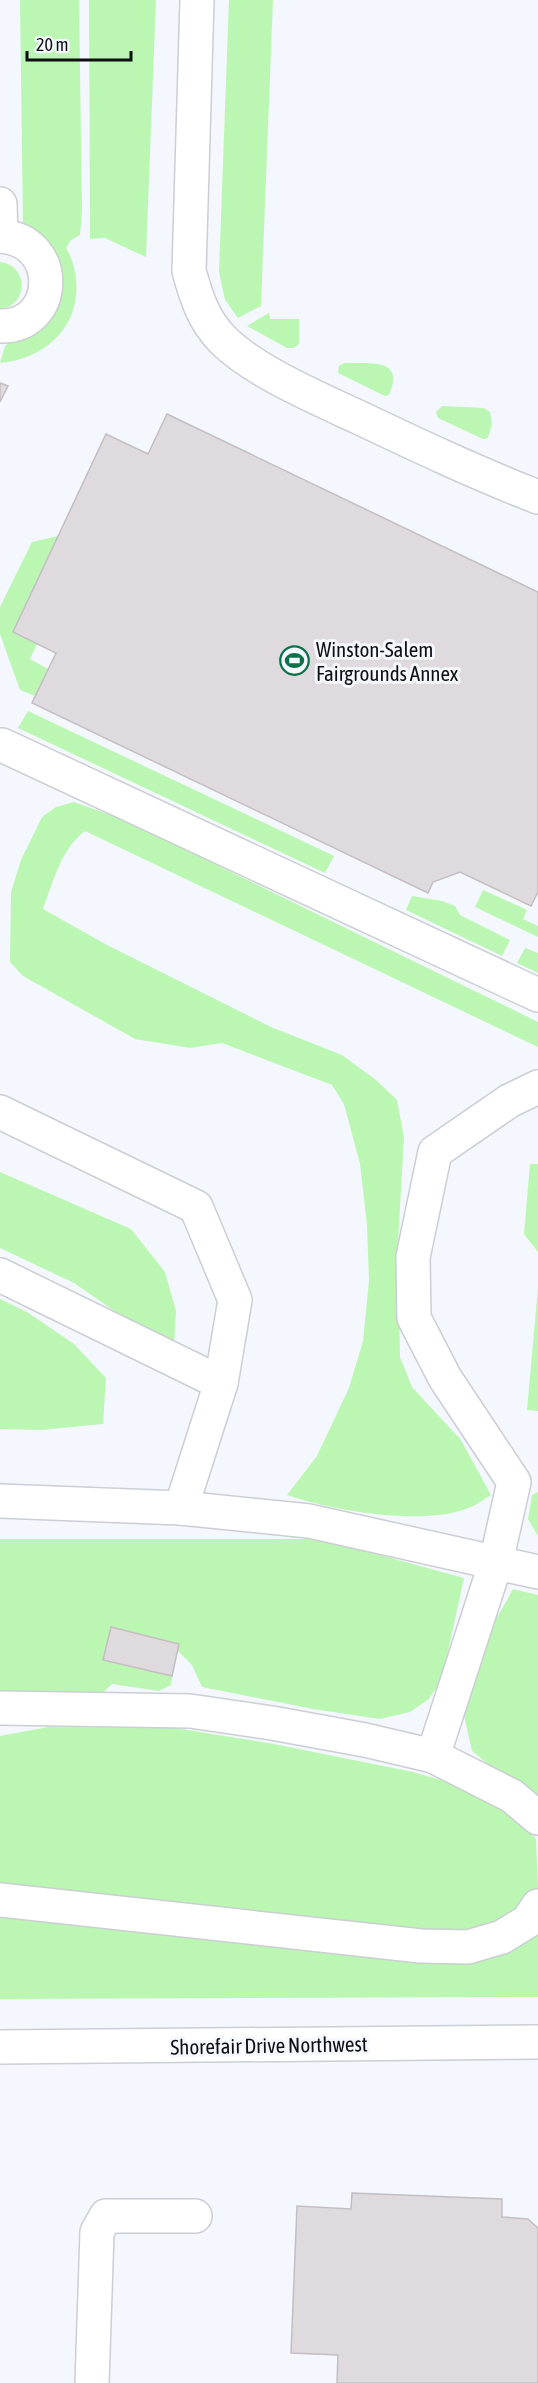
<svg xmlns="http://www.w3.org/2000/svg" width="538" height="2383" font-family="'Asap Condensed',sans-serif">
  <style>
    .green { fill: #bbf7b3 }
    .building { fill: #dfdade; stroke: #c3bec1; stroke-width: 1.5 }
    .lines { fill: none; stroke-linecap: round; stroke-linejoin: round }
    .minor-casing { stroke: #cbced3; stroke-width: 36 }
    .minor { stroke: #fff; stroke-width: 33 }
    .labels { text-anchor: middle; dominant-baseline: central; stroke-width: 6; stroke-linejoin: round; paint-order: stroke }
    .poi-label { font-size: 21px; fill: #0e0f11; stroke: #f4f7fd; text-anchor: start }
    .street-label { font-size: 21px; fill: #0e0f11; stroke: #f4f7fd }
  </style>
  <rect width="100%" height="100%" fill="#f4f7fd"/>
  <g class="green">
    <path d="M20 0H79L82 211 80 235 71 240 66 248C72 257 75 269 76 279 81 327 45 359 0 363L5 346 43 316 23 226Z"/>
    <path d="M89 0H156L146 257 105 238 90 239Z"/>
    <path d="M229 0H273L261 306 238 318 225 300 219 272Z"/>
    <path d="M0 262C29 265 29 306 0 309Z"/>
    <path d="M269 313 270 319H299V344L294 348H287L247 326Z"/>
    <path d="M344 363C369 364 406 357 389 395L385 396 338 373 339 366Z"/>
    <path d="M442 406 484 408 490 412 492 424 488 438 483 439 438 418 436 412Z"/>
    <path d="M58 536 13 632 37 644 30 659 48 669 35 696 20 690 0 634V607L32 542Z"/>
    <path d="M28 711 334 856 325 873 18 728Z"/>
    <path d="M74 802 113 816 186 850 538 1022V1047L85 831C61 849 53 882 43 909L107 945 271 1027 342 1055 376 1080 397 1100 404 1137 398 1243 400 1357 412 1387 461 1440 491 1495C484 1499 478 1504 471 1507 425 1527 334 1511 287 1495L317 1456 349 1388 363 1341 369 1281 367 1225 360 1164 344 1104 332 1085 222 1043 190 1048 135 1039 23 976 10 962 11 892 21 860 42 817 56 807Z"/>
    <path d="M483 890 527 910 523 919 538 926V937L475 907Z"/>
    <path d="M412 896 442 901 455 906 460 915 510 940 502 956 406 910Z"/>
    <path d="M525 948 538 953V973L517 963Z"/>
    <path d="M530 1164H538V1252L524 1234Z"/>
    <path d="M0 1172 131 1229 165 1272 176 1311 174 1347 116 1312 74 1283 0 1248Z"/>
    <path d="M538 1287V1411L527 1410Z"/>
    <path d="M0 1299 27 1312 74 1344 106 1378 103 1424 41 1430 0 1429Z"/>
    <path d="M538 1492V1536L528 1519 532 1495Z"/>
    <path d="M0 1539H306L332 1542 464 1578 442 1679 429 1699 410 1712 380 1719 313 1709 202 1687 192 1665 178 1651 179 1644 111 1627 103 1660 172 1676 171 1685 159 1691 112 1684 96 1699 0 1696Z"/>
    <path d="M513 1589 538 1595V1795L499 1773 472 1751 462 1707 489 1632Z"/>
    <path d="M48 1727 175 1728 274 1744 413 1772 448 1782 495 1805 520 1820 536 1839 538 1889 521 1916 463 1938 0 1885V1736Z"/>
    <path d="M0 1917 436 1958 538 1925V1997L0 1999Z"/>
  </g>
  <g class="building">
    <path d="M0 383 8 386 0 402Z"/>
    <path d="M167 414 538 592V892L531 906 460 872 433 882 428 893 32 703 56 653 13 632 106 434 148 454Z"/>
    <path d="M111 1627 179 1644 172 1676 103 1660Z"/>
    <path d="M352 2193 502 2199V2217L528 2219 538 2228V2383H337L338 2355 291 2353 297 2206 351 2209Z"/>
  </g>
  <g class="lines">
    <defs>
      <g id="minor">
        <path d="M197 0 189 271C196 296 203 320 223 340 254 371 317 398 358 417 417 445 476 473 538 497"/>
        <path d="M0 204 1 236"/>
        <path d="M0 236C63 240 59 328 0 326"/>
        <path d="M2 745 538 995"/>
        <path d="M0 1112 196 1207 235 1300 221 1383 181 1508"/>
        <path d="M0 1275 221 1383"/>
        <path d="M0 1501 181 1508 309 1521 538 1572"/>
        <path d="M0 1708 190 1711 272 1723 365 1740 433 1756 512 1796 538 1818"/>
        <path d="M433 1756 496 1562 514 1482 445 1378 414 1318 413 1257 435 1152 509 1101 538 1087"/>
        <path d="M0 1900 421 1946 468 1947 502 1937 528 1921 538 1906"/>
        <path d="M0 2047 538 2042"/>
        <path d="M92 2383 97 2232 106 2216H195"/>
      </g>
    </defs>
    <use href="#minor" class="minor-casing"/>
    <use href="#minor" class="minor"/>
  </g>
  <defs>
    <symbol id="stadium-ring" viewBox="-11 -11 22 22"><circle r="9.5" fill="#f4f7fd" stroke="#0b7148" stroke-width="1.5"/><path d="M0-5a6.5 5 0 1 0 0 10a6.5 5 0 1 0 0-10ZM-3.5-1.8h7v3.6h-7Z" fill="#0b7148"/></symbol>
  </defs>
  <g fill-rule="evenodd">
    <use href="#stadium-ring" x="278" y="644" width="33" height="33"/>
  </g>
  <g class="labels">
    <g class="poi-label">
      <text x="316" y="649">Winston-Salem<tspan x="316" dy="24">Fairgrounds Annex</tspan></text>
    </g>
    <g class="street-label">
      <text transform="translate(269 2045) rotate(-1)">Shorefair Drive Northwest</text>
    </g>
  </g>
  <path d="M27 51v9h104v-9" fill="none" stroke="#0e0f11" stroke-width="3"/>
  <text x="36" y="51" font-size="18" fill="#0e0f11" stroke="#f4f7fd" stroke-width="4.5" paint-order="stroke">20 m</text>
</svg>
